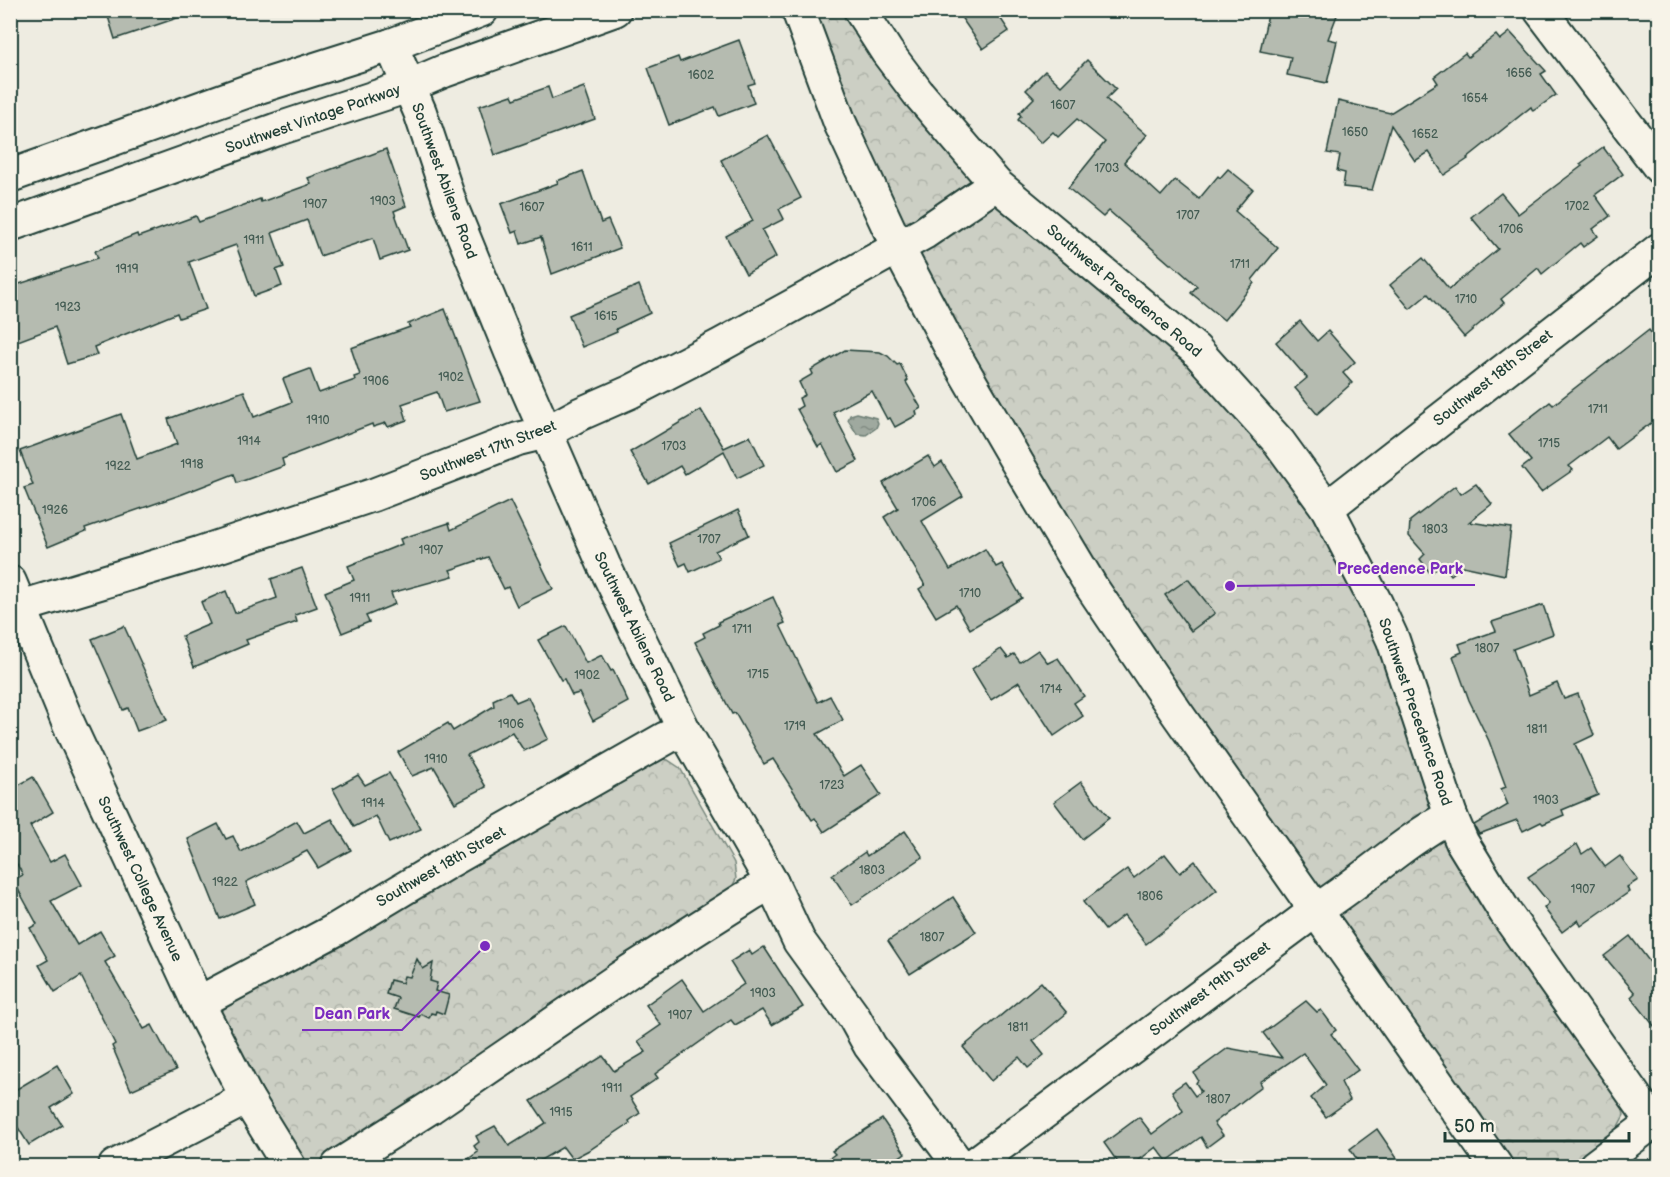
<svg xmlns="http://www.w3.org/2000/svg" width="1670" height="1177" font-family="'Balsamiq Sans',sans-serif">
  <style>
    .park { fill: url(#park-crowns); stroke: #76867c; stroke-width: 1.5 }
    .water { fill: url(#water-ripples); stroke: #6c7e74; stroke-width: 1.5 }
    .building { fill: #b5bbb0; stroke: #1f3d34; stroke-width: 1.5 }
    .lines { fill: none; stroke-linecap: round; stroke-linejoin: round }
    .minor-casing { stroke: #1f3d34; stroke-width: 36 }
    .minor { stroke: #f7f3e8; stroke-width: 32 }
    .labels { text-anchor: middle; dominant-baseline: central; stroke-width: 4.5; stroke-linejoin: round; paint-order: stroke }
    .number-label { font-size: 12px; fill: #445c53 }
    .street-label { font-size: 15px; fill: #1f3d34; stroke: #f7f3e8 }
    .leader { fill: none; stroke: #7b2cbf; stroke-width: 2 }
    .callout-dot { fill: #7b2cbf; stroke: #f7f3e8; stroke-width: 2 }
    .callout-label { font-size: 16px; text-anchor: middle; font-weight: bold; fill: #7b2cbf; stroke: #f7f3e8; stroke-width: 4.5; stroke-linejoin: round; paint-order: stroke }
  </style>
  <defs>
    <pattern id="park-crowns" width="20" height="18" patternUnits="userSpaceOnUse" patternTransform="scale(1.5)"><rect width="20" height="18" fill="#cccfc4"/><path d="M2 6a3 3 0 1 1 6 0M12 15a3 3 0 1 1 6 0" fill="none" stroke="#afb3a9"/></pattern>
    <pattern id="water-ripples" width="26" height="14" patternUnits="userSpaceOnUse" patternTransform="scale(1.5)"><rect width="26" height="14" fill="#9fa99f"/><path d="M2 4q2-2 4 0t4 0M15 11q2-2 4 0t4 0" fill="none" stroke="#818b82"/></pattern>
  </defs>
  <rect width="100%" height="100%" fill="#eeece1"/>
  <filter id="ink" filterUnits="userSpaceOnUse"><feTurbulence type="fractalNoise" baseFrequency=".0167" numOctaves="2"/><feDisplacementMap in="SourceGraphic" scale="12" xChannelSelector="R" yChannelSelector="G"/><feConvolveMatrix kernelMatrix="1 2 1 2 8 2 1 2 1" color-interpolation-filters="sRGB"/></filter>
  <g filter="url(#ink)">
    <g class="park">
      <path d="M812 11H849L1169 339 1289 474 1352 579 1409 721 1622 1102 1624 1115 1615 1132 1568 1166H1508L1235 779 1020 450 864 150Z"/>
      <path d="M657 758 668 760 680 768 734 863 736 879 730 891 316 1166H292L217 1012 224 1002Z"/>
    </g>
    <path class="water" d="M857 413 876 418 878 423 876 428 866 435 857 434 848 420 850 415Z"/>
    <g class="building">
      <path d="M106 10H188L189 14 115 39Z"/>
      <path d="M956 10H995L1009 31 983 49Z"/>
      <path d="M1269 10H1339L1328 39 1337 41 1327 83 1287 75 1291 57 1260 51Z"/>
      <path d="M1510 32 1546 71 1541 74 1556 95 1533 111 1531 107 1467 158 1468 159 1444 175 1429 152 1415 161 1391 125 1372 190 1343 187 1345 173 1337 171 1340 155 1327 153 1338 101 1390 113 1438 83 1434 77 1465 53 1468 57 1496 35 1500 40Z"/>
      <path d="M739 40 755 83 748 85 754 103 719 116 715 107 669 125 648 68 678 57 680 62Z"/>
      <path d="M1087 60 1116 89 1106 99 1147 135 1124 162 1161 196 1175 180 1199 199 1218 176 1220 178 1228 169 1253 189 1235 211 1278 248 1252 280 1254 283 1224 320 1191 293 1197 286 1172 264H1170L1109 211 1103 217 1068 188 1105 142 1077 119 1058 137 1053 132 1041 143 1018 120 1021 116 1019 113 1034 98 1026 90 1045 71 1061 86Z"/>
      <path d="M548 87 552 99 584 87 595 119 495 155 479 106 512 95 514 99Z"/>
      <path d="M768 135 801 198 779 209 784 219 762 230 776 257 746 274 726 236 753 221 721 160Z"/>
      <path d="M1603 147 1623 174 1595 195 1610 216 1593 229 1598 236 1583 247 1580 243 1542 274 1538 268 1501 299 1504 303 1464 337 1428 294 1410 309 1390 285 1423 258 1449 289 1498 249 1471 217 1501 193 1518 214 1582 166 1580 164Z"/>
      <path d="M386 149 406 206 394 211 408 250 380 260 373 238 320 256 307 220 272 233 284 267 276 270 282 286 254 296 236 245 189 262 206 309 179 318 177 313 94 347 97 355 67 364 55 327 10 344V287L98 258 95 251 137 234 138 237 196 216 199 222 260 199 261 202 311 184 308 178Z"/>
      <path d="M583 171 601 223 608 220 620 248 552 274 541 237 521 244 517 231 512 233 501 204 558 183 557 181Z"/>
      <path d="M639 285 650 313 616 329 617 332 582 347 569 315Z"/>
      <path d="M445 309 480 401 444 412 437 392 402 404 407 420 388 427 386 423 373 427 372 424 282 459 284 466 237 483 234 474 180 495 85 528 86 531 48 547 24 488 33 485 20 451 121 414 137 459 177 444 168 419 244 391 254 417 292 402 283 379 310 369 319 393 355 380 354 377 360 375 351 348 410 327 408 324Z"/>
      <path d="M1300 321 1317 341 1328 331 1355 362 1343 373 1352 383 1317 414 1295 388 1307 378 1276 342Z"/>
      <path d="M1649 330 1659 344V417L1616 449 1607 437 1569 466 1573 470 1541 492 1522 468 1531 461 1509 434 1550 402 1553 405Z"/>
      <path d="M845 350 880 352 888 356 897 365 900 364 908 380 906 382 921 408 916 411 917 415 895 427 890 418 887 419 872 391 833 412 858 461 837 472 822 444 818 447 797 409 802 406 799 398 805 395 799 382 813 374 811 370Z"/>
      <path d="M701 410 724 448 750 436 764 465 737 478 724 451 685 474 680 466 649 484 630 452Z"/>
      <path d="M928 456 935 467 942 462 963 496 922 521 950 570 985 549 996 567 1002 564 1022 598 970 629 956 605 936 617 919 589 925 585 884 517 898 508 883 483Z"/>
      <path d="M1476 484 1492 504 1469 522 1511 528 1505 575 1463 566 1451 575 1443 565 1430 573 1420 559 1425 554 1409 536 1410 521 1455 486 1461 494Z"/>
      <path d="M510 501 553 589 517 606 508 587 504 589 488 557 450 570 453 576 391 593 395 604 366 616 369 622 342 633 325 592 354 580 348 566 402 544 400 539 449 523 451 530Z"/>
      <path d="M738 510 749 535 715 551 719 558 690 572 686 563 680 566 669 543Z"/>
      <path d="M302 568 317 607 295 615 297 622 246 640 248 644 194 667 182 636 210 624 201 602 226 591 235 613 277 598 271 579Z"/>
      <path d="M1188 579 1215 613 1191 631 1165 595Z"/>
      <path d="M773 597 785 623 780 625 818 702 830 696 843 720 817 734 844 776 861 765 881 795 824 832 815 818 812 820 773 759 764 764 735 713 732 714 695 642 705 637 703 633 719 625 718 622Z"/>
      <path d="M1543 605 1553 634 1513 649 1529 695 1557 683 1564 699 1578 694 1594 735 1575 744 1598 795 1562 810 1564 815 1543 824 1541 822 1523 831 1517 820 1479 834 1474 825 1508 805 1501 789 1506 787 1489 741 1469 700 1453 656 1462 652 1459 644 1496 631 1492 622Z"/>
      <path d="M124 626 167 720 137 731 128 708 123 710 92 639Z"/>
      <path d="M566 626 586 663 602 655 611 671 613 670 628 702 593 721 579 693 572 695 564 679 561 680 538 640Z"/>
      <path d="M1001 649 1008 658 1014 654 1020 662 1038 650 1048 663 1058 658 1084 696 1074 703 1083 716 1054 736 1019 682 991 700 972 669Z"/>
      <path d="M510 692 516 702 528 697 548 739 524 751 512 732 467 755 486 787 455 803 434 767 412 776 398 752 448 723 453 731 494 706 493 700Z"/>
      <path d="M389 773 421 829 389 843 376 816 354 827 333 789 358 775 365 785Z"/>
      <path d="M33 777 53 812 30 826 50 862 65 854 82 885 51 901 77 945 100 931 115 956 105 962 144 1029 152 1025 176 1070 131 1090 112 1046 115 1044 81 976 55 992 39 965 48 960 30 928 37 924 13 880 23 875 10 852V790Z"/>
      <path d="M1081 782 1109 818 1082 839 1054 802Z"/>
      <path d="M332 819 351 850 318 868 307 851 246 882 255 904 220 919 188 839 218 824 226 839 233 836 241 852 297 821 304 833Z"/>
      <path d="M905 831 923 857 852 905 832 875 865 852 867 856Z"/>
      <path d="M1577 844 1582 854 1591 848 1605 867 1620 856 1638 880 1627 887 1629 892 1581 926 1578 920 1562 932 1544 908 1549 903 1528 877Z"/>
      <path d="M1165 854 1180 873 1195 861 1217 890 1146 944 1124 915 1105 930 1083 902 1127 869 1134 878Z"/>
      <path d="M953 897 976 932 910 974 888 941Z"/>
      <path d="M1630 936 1659 974V1032L1631 997 1635 993 1604 956Z"/>
      <path d="M764 947 803 1007 772 1025 762 1010 735 1025 731 1020 655 1074 658 1078 630 1097 640 1113 629 1121 630 1123 591 1149 572 1159 563 1147 529 1167H457L478 1152 474 1146 479 1142 476 1136 495 1126 509 1146 546 1123 531 1101 603 1056 614 1071 646 1052 638 1041 661 1025 646 1005 682 979 704 1011 744 984 730 962 749 950 752 955Z"/>
      <path d="M417 959 423 969 433 963 430 981 437 983 435 991 449 995 444 1014 436 1011 435 1014 431 1013 429 1018 421 1014 419 1017 394 1009 398 998 386 994 390 980 402 983 404 976 410 977Z"/>
      <path d="M1041 982 1067 1013 1033 1041 1044 1055 1028 1068 1019 1057 991 1081 963 1047Z"/>
      <path d="M1306 1001 1317 1012 1321 1010 1336 1030 1331 1034 1358 1070 1341 1082 1350 1100 1326 1117 1311 1098 1326 1085 1303 1053 1260 1082 1262 1086 1214 1123 1223 1135 1207 1147 1201 1137 1167 1161 1156 1147 1130 1167H1121L1104 1143 1139 1117 1152 1134 1183 1111 1172 1091 1185 1082 1195 1096 1201 1091 1196 1083 1198 1080 1194 1073 1228 1048 1282 1058 1263 1033Z"/>
      <path d="M57 1065 74 1094 51 1108 62 1125 29 1145 10 1115V1093Z"/>
      <path d="M882 1119 905 1153 885 1167H817L835 1154 832 1151Z"/>
      <path d="M1377 1129 1403 1167H1362L1350 1149Z"/>
    </g>
    <g class="lines">
      <defs>
        <g id="minor">
          <path d="M798 10 840 123 898 248 953 352 1018 464 1091 586 1176 712 1496 1166"/>
          <path d="M860 10 887 52 918 93 996 184 1195 349 1279 442 1327 508 1376 603 1393 640 1451 816 1462 842 1505 912 1653 1122"/>
          <path d="M1540 10 1660 168"/>
          <path d="M391 45 420 112 452 208 510 350 604 565 684 730 772 883 799 941 854 1017 870 1046 960 1166"/>
          <path d="M10 176 262 86 391 45 482 10"/>
          <path d="M10 225 275 130 409 86 444 71 615 10"/>
          <path d="M1327 508 1660 249"/>
          <path d="M10 582 69 725 198 1003 247 1098 289 1166"/>
          <path d="M10 610 199 553 373 495 518 439 547 432 580 414 630 392 719 346 823 289 924 233 996 184"/>
          <path d="M198 1003 335 930 448 862 666 738 684 730"/>
          <path d="M115 1166 247 1098"/>
          <path d="M338 1166 431 1107 630 971 753 893 772 883"/>
          <path d="M972 1166 1315 911C1362 882 1402 842 1451 816"/>
          <path d="M1595 1166 1660 1117"/>
        </g>
      </defs>
      <use href="#minor" class="minor-casing"/>
      <use href="#minor" class="minor"/>
    </g>
  </g>
  <g class="labels">
    <g class="number-label">
      <text x="1519" y="73">1656</text>
      <text x="701" y="75">1602</text>
      <text x="1475" y="98">1654</text>
      <text x="1063" y="105">1607</text>
      <text x="1355" y="132">1650</text>
      <text x="1425" y="134">1652</text>
      <text x="1107" y="168">1703</text>
      <text x="383" y="201">1903</text>
      <text x="315" y="204">1907</text>
      <text x="1577" y="206">1702</text>
      <text x="532" y="207">1607</text>
      <text x="1188" y="215">1707</text>
      <text x="1511" y="229">1706</text>
      <text x="254" y="240">1911</text>
      <text x="582" y="247">1611</text>
      <text x="1240" y="264">1711</text>
      <text x="127" y="269">1919</text>
      <text x="1466" y="299">1710</text>
      <text x="68" y="307">1923</text>
      <text x="606" y="316">1615</text>
      <text x="451" y="377">1902</text>
      <text x="376" y="381">1906</text>
      <text x="1598" y="409">1711</text>
      <text x="318" y="420">1910</text>
      <text x="249" y="441">1914</text>
      <text x="1549" y="443">1715</text>
      <text x="674" y="446">1703</text>
      <text x="192" y="464">1918</text>
      <text x="118" y="466">1922</text>
      <text x="924" y="502">1706</text>
      <text x="55" y="510">1926</text>
      <text x="1435" y="529">1803</text>
      <text x="709" y="539">1707</text>
      <text x="431" y="550">1907</text>
      <text x="970" y="593">1710</text>
      <text x="360" y="598">1911</text>
      <text x="742" y="629">1711</text>
      <text x="1487" y="648">1807</text>
      <text x="758" y="674">1715</text>
      <text x="587" y="675">1902</text>
      <text x="1051" y="689">1714</text>
      <text x="511" y="724">1906</text>
      <text x="795" y="726">1719</text>
      <text x="1537" y="729">1811</text>
      <text x="436" y="759">1910</text>
      <text x="832" y="785">1723</text>
      <text x="1546" y="800">1903</text>
      <text x="373" y="803">1914</text>
      <text x="872" y="870">1803</text>
      <text x="225" y="882">1922</text>
      <text x="1583" y="889">1907</text>
      <text x="1150" y="896">1806</text>
      <text x="932" y="937">1807</text>
      <text x="763" y="993">1903</text>
      <text x="680" y="1015">1907</text>
      <text x="1018" y="1027">1811</text>
      <text x="612" y="1088">1911</text>
      <text x="1218" y="1099">1807</text>
      <text x="561" y="1112">1915</text>
    </g>
    <g class="street-label">
      <text transform="translate(313 119) rotate(-19)">Southwest Vintage Parkway</text>
      <text transform="translate(444 181) rotate(70)">Southwest Abilene Road</text>
      <text transform="translate(1124 291) rotate(40)">Southwest Precedence Road</text>
      <text transform="translate(1493 378) rotate(-38)">Southwest 18th Street</text>
      <text transform="translate(488 451) rotate(-21)">Southwest 17th Street</text>
      <text transform="translate(634 627) rotate(64)">Southwest Abilene Road</text>
      <text transform="translate(1415 712) rotate(71)">Southwest Precedence Road</text>
      <text transform="translate(441 867) rotate(-30)">Southwest 18th Street</text>
      <text transform="translate(140 879) rotate(65)">Southwest College Avenue</text>
      <text transform="translate(1210 989) rotate(-37)">Southwest 19th Street</text>
    </g>
  </g>
  <path class="leader" d="M1230 586L1325 585H1475M485 946L402 1030H302"/>
  <g class="callout-dot">
    <circle cx="1230" cy="586" r="6"/>
    <circle cx="485" cy="946" r="6"/>
  </g>
  <g class="callout-label">
    <text x="1400" y="574">Precedence Park</text>
    <text x="352" y="1019">Dean Park</text>
  </g>
  <rect width="1670" height="1177" fill="none" stroke="#f7f3e8" stroke-width="36"/>
  <rect x="18" y="18" width="1634" height="1141" fill="none" stroke="#1f3d34" stroke-width="2" filter="url(#ink)"/>
  <path d="M1445 1132v9h184v-9" fill="none" stroke="#1f3d34" stroke-width="3"/>
  <text x="1454" y="1132" font-size="18" fill="#1f3d34" stroke="#f7f3e8" stroke-width="4.5" paint-order="stroke">50 m</text>
</svg>
